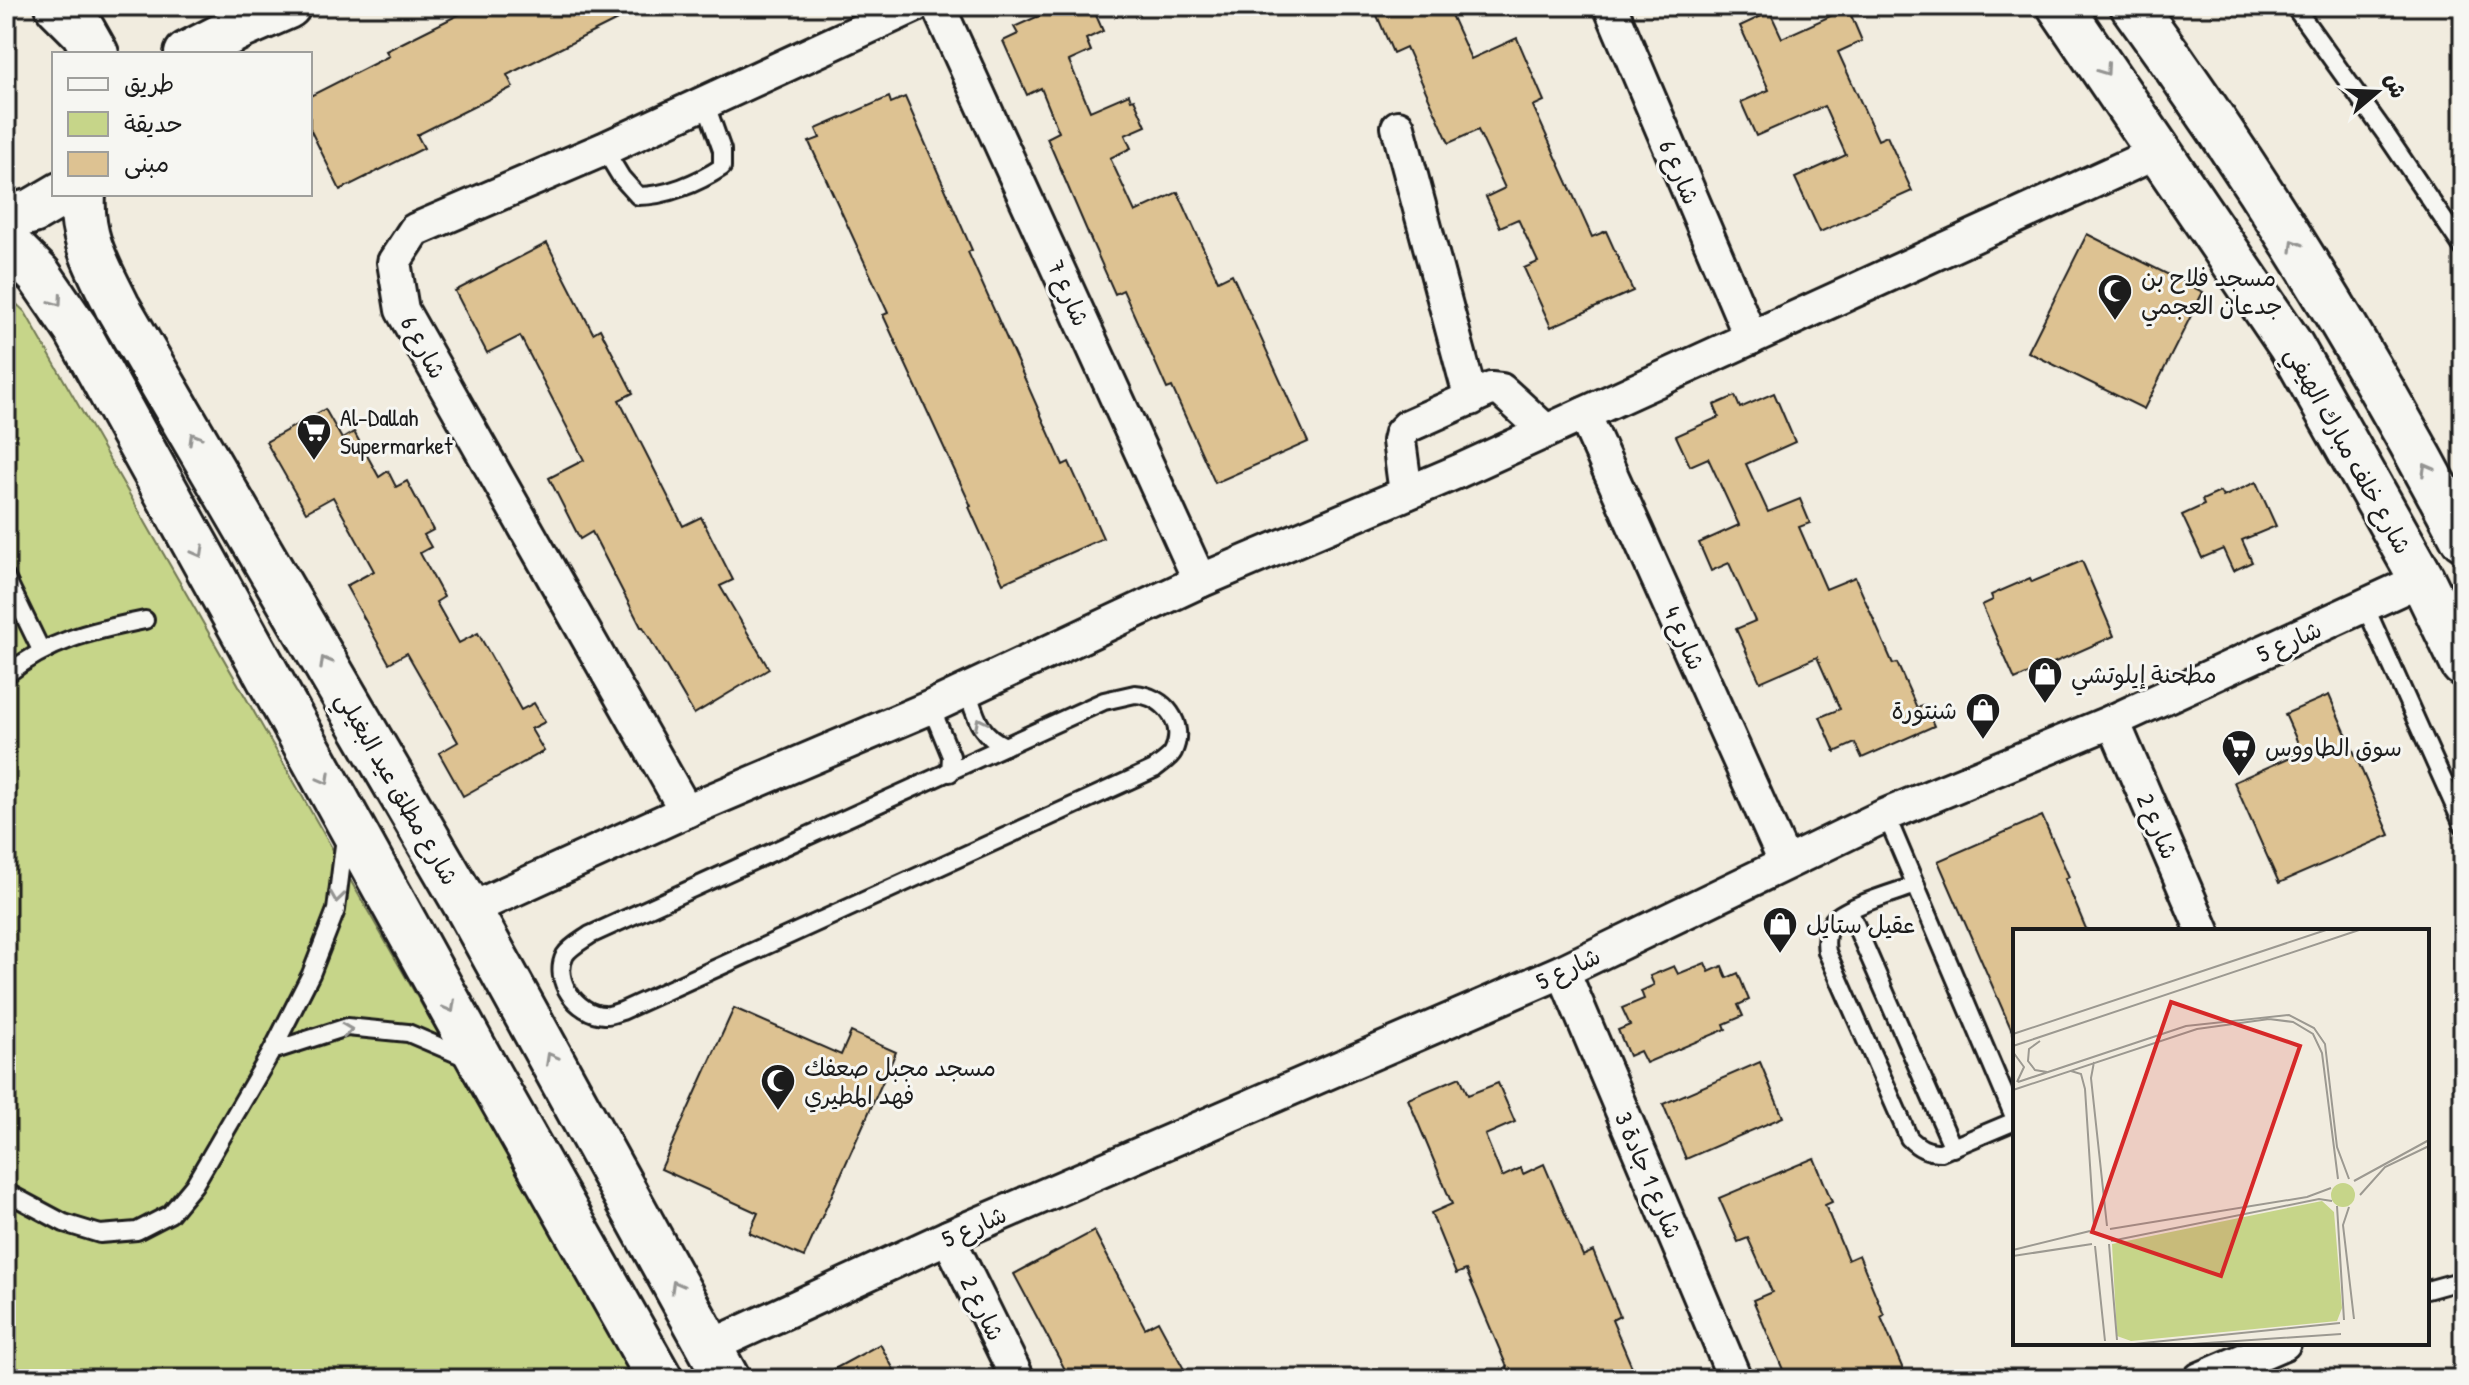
<svg xmlns="http://www.w3.org/2000/svg" width="2469" height="1385" font-family="'Patrick Hand','Playpen Sans Arabic',sans-serif">
  <style>
    .green { fill: #c6d589; stroke: #717852; stroke-width: 2 }
    .building { fill: #ddc292; stroke: #1c1c1c; stroke-width: 2 }
    .lines { fill: none; stroke-linecap: round; stroke-linejoin: round }
    .lane-casing { stroke: #1c1c1c; stroke-width: 22 }
    .street-casing { stroke: #1c1c1c; stroke-width: 38 }
    .secondary-casing { stroke: #1c1c1c; stroke-width: 50 }
    .lane { stroke: #f6f6f2; stroke-width: 16 }
    .street { stroke: #f6f6f2; stroke-width: 32 }
    .secondary { stroke: #f6f6f2; stroke-width: 44 }
    .oneway { stroke: #949492 }
    .labels { text-anchor: middle; dominant-baseline: central; stroke-width: 6; stroke-linejoin: round; paint-order: stroke }
    .street-label { font-size: 24px; fill: #1c1c1c; stroke: #f6f6f2 }
    .poi-label { font-size: 24px; fill: #1c1c1c; stroke: #f6f6f2; text-anchor: start }
    .inset-road { fill: none; stroke: #9c9991; stroke-width: 2 }
    .view { fill: #d62828; fill-opacity: 0.15; stroke: #d62828; stroke-width: 4 }
    .inset-edge { fill: none; stroke: #1c1c1c; stroke-width: 4 }
  </style>
  <rect width="100%" height="100%" fill="#f1ecdf"/>
  <filter id="ink" filterUnits="userSpaceOnUse"><feTurbulence type="fractalNoise" baseFrequency=".0125" numOctaves="2"/><feDisplacementMap in="SourceGraphic" scale="16" xChannelSelector="R" yChannelSelector="G"/><feConvolveMatrix kernelMatrix="1 2 1 2 8 2 1 2 1" color-interpolation-filters="sRGB"/></filter>
  <g filter="url(#ink)">
    <path class="green" d="M6 294 25 312 636 1379H6Z"/>
    <g class="building">
      <path d="M476 6H645L507 75 513 87 417 135 424 148 340 190 310 129V96L389 56 386 51Z"/>
      <path d="M1061 6H1092L1103 31 1086 39 1091 51 1069 61 1090 111 1129 94 1131 100 1134 99 1146 126 1125 135 1131 148 1110 158 1135 212 1178 192 1218 281 1232 274 1308 442 1215 483 1172 387 1167 389 1123 290 1115 294 1088 233 1047 138 1059 132 1041 88 1027 95 1003 41 1018 34 1014 27Z"/>
      <path d="M1373 6H1447L1471 59 1517 38 1544 101 1533 106 1592 237 1606 231 1633 291 1551 327 1524 268 1538 262 1518 219 1500 227 1486 197 1505 188 1478 130 1449 143 1406 47 1393 53Z"/>
      <path d="M1848 8 1862 41 1838 52 1878 140 1887 136 1912 191 1820 232 1795 178 1846 155 1824 106 1756 136 1741 102 1769 90 1740 26 1770 12 1782 38Z"/>
      <path d="M889 97 891 103 905 97 972 250 968 252 1020 368 1063 465 1069 462 1103 538 1003 583 969 507 971 506 883 315 888 313 809 142 820 138 816 129Z"/>
      <path d="M2087 234 2203 292 2144 409 2028 352Z"/>
      <path d="M547 243 593 333 600 329 633 393 619 400 683 526 701 517 733 580 720 586 769 669 694 714 643 627H641L592 532 580 539 549 478 584 460 520 336 487 353 455 291Z"/>
      <path d="M1774 393 1795 442 1746 464 1768 512 1800 499 1810 523 1799 527 1826 589 1855 577 1893 664 1897 663 1917 708 1925 705 1934 726 1862 758 1855 743 1835 752 1820 717 1840 709 1817 657 1760 682 1736 629 1755 621 1729 563 1711 571 1699 543 1739 525 1708 458 1690 466 1676 436 1719 417 1714 405 1735 396 1740 408Z"/>
      <path d="M325 409 342 439 354 432 379 477 388 471 396 487 407 481 416 498 433 530 424 535 431 547 420 553 444 597 436 602 459 643 478 633 521 710 534 703 545 722 531 729 544 751 463 796 439 753 458 742 407 653 389 663 346 586 374 571 333 497 306 512 266 442Z"/>
      <path d="M2256 482 2276 526 2242 540 2252 562 2233 571 2223 549 2202 558 2182 515 2204 505 2202 500 2220 492 2223 497Z"/>
      <path d="M2082 561 2114 636 2015 680 1982 605 1993 600 1991 595 2030 578 2032 582Z"/>
      <path d="M2329 695 2390 835 2279 883 2234 782 2302 752 2285 714Z"/>
      <path d="M2042 816 2069 877 2065 879 2087 931H2015V1038L1938 861Z"/>
      <path d="M1705 963 1709 972 1722 966 1727 978 1738 973 1749 1000 1738 1005 1743 1016 1724 1024 1726 1029 1646 1063 1640 1051 1629 1056 1618 1030 1630 1025 1622 1008 1644 999 1641 991 1654 985 1650 976 1674 966 1678 974Z"/>
      <path d="M734 1008 841 1055 851 1032 896 1052 804 1257 749 1233 758 1213 661 1169Z"/>
      <path d="M1760 1062 1783 1117 1686 1159 1663 1104Z"/>
      <path d="M1460 1077 1468 1095 1498 1083 1515 1122 1485 1135 1502 1177 1521 1168 1523 1174 1544 1164 1583 1256 1593 1251 1620 1316 1612 1320 1637 1379H1512L1466 1270 1456 1274 1431 1213 1452 1204 1408 1099Z"/>
      <path d="M1814 1158 1832 1202 1825 1205 1848 1260 1859 1255 1884 1315 1881 1317 1907 1379H1787L1753 1300 1772 1292 1748 1238 1738 1242 1719 1198Z"/>
      <path d="M1094 1231 1145 1328 1158 1321 1185 1371 1171 1379H1070L1014 1274Z"/>
      <path d="M880 1344 899 1379H816Z"/>
    </g>
    <g class="lines">
      <defs>
        <g id="lane">
          <path d="M2294 6 2387 136 2463 248"/>
          <path d="M604 149 621 177 638 196C666 196 698 183 722 167V150L705 102"/>
          <path d="M6 578 41 650"/>
          <path d="M2365 606 2463 825"/>
          <path d="M6 675C50 640 91 631 145 620"/>
          <path d="M967 690C976 716 978 734 1005 746"/>
          <path d="M1135 694C1164 696 1187 723 1173 752 1170 758 1160 764 1154 769L622 1011C617 1012 610 1016 604 1015 577 1014 552 980 565 955 570 947 583 940 590 935L1104 701Z"/>
          <path d="M931 707 951 756 950 773"/>
          <path d="M1886 815 2015 1119"/>
          <path d="M1916 885C1897 892 1843 907 1833 921 1826 930 1825 940 1827 952L1909 1138C1919 1148 1927 1152 1941 1152L2015 1121"/>
          <path d="M1849 910 1953 1148"/>
          <path d="M272 1051 347 1027 408 1033 469 1059"/>
          <path d="M6 1192 64 1223 100 1234 137 1231 170 1214 194 1185 272 1051 311 974 336 910 345 837"/>
          <path d="M2427 1290 2463 1280"/>
        </g>
        <g id="street">
          <path d="M938 6 1200 581"/>
          <path d="M1610 6 1751 338"/>
          <path d="M1398 127 1471 399"/>
          <path d="M1584 414 1785 862"/>
          <path d="M1406 493 1399 441 1401 433 1408 426 1491 389 1501 390 1546 431"/>
          <path d="M2113 721 2203 931"/>
          <path d="M686 811 402 310 394 262 415 230 604 149 914 6"/>
          <path d="M469 910 686 811 931 707 1200 581 1459 471 2158 152"/>
          <path d="M1563 971 1735 1379"/>
          <path d="M948 1237 1018 1379"/>
          <path d="M709 1347 948 1237 1563 971 1886 815 2113 721 2422 579"/>
          <path d="M2200 1379 2284 1343"/>
        </g>
        <g id="secondary">
          <path d="M58 6 83 31 96 54"/>
          <path d="M2060 6 2291 346 2422 579 2463 664"/>
          <path d="M2133 6C2256 175 2366 353 2463 538"/>
          <path d="M187 54 242 26 288 6"/>
          <path d="M83 194C80 239 98 267 117 306L469 910 727 1379"/>
          <path d="M6 218 33 211 62 194"/>
          <path d="M6 242 39 275 76 329 483 1065 660 1379"/>
        </g>
      </defs>
      <use href="#lane" class="lane-casing"/>
      <use href="#street" class="street-casing"/>
      <use href="#secondary" class="secondary-casing"/>
      <use href="#lane" class="lane"/>
      <use href="#street" class="street"/>
      <use href="#secondary" class="secondary"/>
    </g>
    <defs><path id="oneway-chevron" d="M-2-3.5L2.5 0L-2 3.5" fill="none" stroke-width="1.6" stroke-linecap="round" stroke-linejoin="round" transform="scale(2)"/></defs>
    <g class="oneway">
      <use href="#oneway-chevron" transform="translate(2105 70) rotate(55)"/>
      <use href="#oneway-chevron" transform="translate(2295 245) rotate(-121)"/>
      <use href="#oneway-chevron" transform="translate(57 301) rotate(55)"/>
      <use href="#oneway-chevron" transform="translate(194 438) rotate(-120)"/>
      <use href="#oneway-chevron" transform="translate(2427 469) rotate(-119)"/>
      <use href="#oneway-chevron" transform="translate(199 552) rotate(61)"/>
      <use href="#oneway-chevron" transform="translate(325 662) rotate(-120)"/>
      <use href="#oneway-chevron" transform="translate(980 723) rotate(-117)"/>
      <use href="#oneway-chevron" transform="translate(325 779) rotate(61)"/>
      <use href="#oneway-chevron" transform="translate(337 897) rotate(98)"/>
      <use href="#oneway-chevron" transform="translate(450 1007) rotate(61)"/>
      <use href="#oneway-chevron" transform="translate(347 1030) rotate(-7)"/>
      <use href="#oneway-chevron" transform="translate(551 1058) rotate(-119)"/>
      <use href="#oneway-chevron" transform="translate(676 1286) rotate(-119)"/>
    </g>
  </g>
  <defs>
    <symbol id="mosque-pin" viewBox="-11 -11 22 30"><path d="M0 17L-7.5 6A9.5 9.5 0 1 1 7.5 6Z" fill="#1c1c1c" stroke="#f6f6f2"/><path d="M3.5-4.9A6 6 0 1 0 3.5 4.9A5 5 0 1 1 3.5-4.9Z" fill="#fff"/></symbol>
    <symbol id="supermarket-pin" viewBox="-11 -11 22 30"><path d="M0 17L-7.5 6A9.5 9.5 0 1 1 7.5 6Z" fill="#1c1c1c" stroke="#f6f6f2"/><path d="M-6-5.5h2.5l.6 2H6L4.5 2H-2.5L-4.4-4H-6ZM-1.5 3.2a1.3 1.3 0 1 0 .1 0ZM3 3.2a1.3 1.3 0 1 0 .1 0Z" fill="#fff"/></symbol>
    <symbol id="shop-pin" viewBox="-11 -11 22 30"><path d="M0 17L-7.5 6A9.5 9.5 0 1 1 7.5 6Z" fill="#1c1c1c" stroke="#f6f6f2"/><path d="M-5-2.5h2.3a2.7 3.5 0 0 1 5.4 0H5L5.5 6h-11ZM-1.5-2.5h3a1.5 2.3 0 0 0-3 0Z" fill="#fff"/></symbol>
  </defs>
  <g fill-rule="evenodd">
    <use href="#mosque-pin" x="2095" y="271" width="40" height="54"/>
    <use href="#supermarket-pin" x="294" y="411" width="40" height="54"/>
    <use href="#shop-pin" x="2025" y="654" width="40" height="54"/>
    <use href="#shop-pin" x="1963" y="690" width="40" height="54"/>
    <use href="#supermarket-pin" x="2219" y="727" width="40" height="54"/>
    <use href="#shop-pin" x="1760" y="904" width="40" height="54"/>
    <use href="#mosque-pin" x="758" y="1061" width="40" height="54"/>
  </g>
  <g class="labels">
    <g class="street-label">
      <text transform="translate(1680 172) rotate(67)">شارع 6</text>
      <text transform="translate(1069 293) rotate(66)">شارع 7</text>
      <text transform="translate(424 347) rotate(61)">شارع 6</text>
      <text transform="translate(2349 450) rotate(61)">شارع خلف مبارك الهيفي</text>
      <text transform="translate(1685 638) rotate(66)">شارع 4</text>
      <text transform="translate(2289 641) rotate(-24)">شارع 5</text>
      <text transform="translate(398 788) rotate(60)">شارع مطلق عيد البغيلي</text>
      <text transform="translate(2158 826) rotate(67)">شارع 2</text>
      <text transform="translate(1568 968) rotate(-25)">شارع 5</text>
      <text transform="translate(1649 1175) rotate(67)">شارع 1 جادة 3</text>
      <text transform="translate(974 1226) rotate(-24)">شارع 5</text>
      <text transform="translate(983 1308) rotate(64)">شارع 2</text>
    </g>
    <g class="poi-label">
      <text x="2141" y="277">مسجد فلاح بن<tspan x="2141" dy="28">جدعان العجمي</tspan></text>
      <text x="340" y="417">Al-Dallah<tspan x="340" dy="28">Supermarket</tspan></text>
      <text x="2071" y="674">مطحنة إيلوتشي</text>
      <text x="1957" y="710" text-anchor="end">شنتورة</text>
      <text x="2265" y="747">سوق الطاووس</text>
      <text x="1806" y="924">عقيل ستايل</text>
      <text x="804" y="1067">مسجد مجبل صعفك<tspan x="804" dy="28">فهد المطيري</tspan></text>
    </g>
  </g>
  <g transform="translate(2013 929)">
    <rect width="416" height="416" fill="#f1ecdf"/>
    <path d="M318 266a12 12 0 1 1 24 0a12 12 0 1 1-24 0ZM309 272 321 283 329 379 324 392 118 412 104 407 99 315Z" fill="#c6d589"/>
    <path class="inset-road" d="M0 105 313 1M27 112 16 120 15 132 22 141 34 143M0 117 346 1M0 123 11 138 4 153M81 133 78 149 94 297M58 142 68 145 72 160 81 297M5 153 173 97 276 86 301 99 312 115 324 218 336 250M0 161 184 100 256 90 280 93 300 105 309 124 325 250M341 252 416 211M347 266 372 238 416 217M324 277 331 391M336 278 330 296 341 390M97 300 294 268 318 259M98 312 306 270 319 272M96 315 104 411M82 317 92 412M0 321 77 302M0 327 79 315M121 415 327 394M179 415 328 405"/>
    <path class="view" d="M158 73 287 117 208 347 79 303Z"/>
    <rect width="416" height="416" class="inset-edge"/>
  </g>
  <rect width="2469" height="1385" fill="none" stroke="#f6f6f2" stroke-width="32"/>
  <rect x="16" y="16" width="2437" height="1353" fill="none" stroke="#1c1c1c" stroke-width="3" filter="url(#ink)"/>
  <rect x="52" y="52" width="260" height="144" fill="#f6f6f2" stroke="#9f9f9c" stroke-width="2"/>
  <rect x="68" y="78" width="40" height="12" fill="#f6f6f2" stroke="#9f9f9c" stroke-width="2"/>
  <text x="124" y="92" font-size="24" fill="#1c1c1c">طريق</text>
  <rect x="68" y="112" width="40" height="24" fill="#c6d589" stroke="#9f9f9c" stroke-width="2"/>
  <text x="124" y="132" font-size="24" fill="#1c1c1c">حديقة</text>
  <rect x="68" y="152" width="40" height="24" fill="#ddc292" stroke="#9f9f9c" stroke-width="2"/>
  <text x="124" y="172" font-size="24" fill="#1c1c1c">مبنى</text>
  <g transform="translate(2377 92) rotate(71)" stroke="#f6f6f2" stroke-width="6" paint-order="stroke">
  <path d="M0-6L14 30L0 20L-14 30Z" fill="#1c1c1c"/>
  <text y="-12" font-size="22" font-weight="bold" text-anchor="middle" fill="#1c1c1c">ش</text>
  </g>
</svg>
